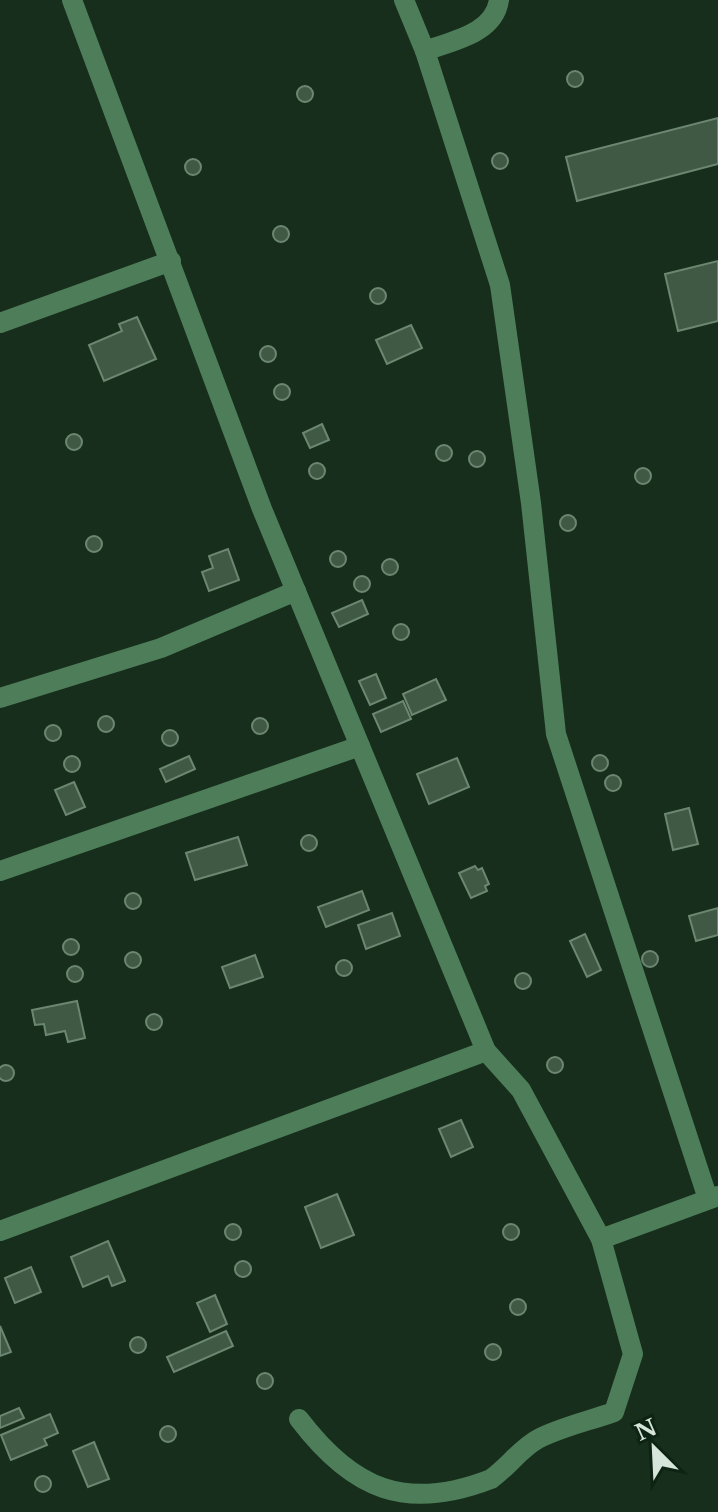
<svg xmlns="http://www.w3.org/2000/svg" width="718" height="1512" font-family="'Libre Baskerville',serif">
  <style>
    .building { fill: #405945; stroke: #6c8771; stroke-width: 2 }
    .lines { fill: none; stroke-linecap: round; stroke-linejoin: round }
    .minor { stroke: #4e7e59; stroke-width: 20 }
  </style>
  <rect width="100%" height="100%" fill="#172e1c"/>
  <g class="building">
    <circle cx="575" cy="79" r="8"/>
    <circle cx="305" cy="94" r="8"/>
    <path d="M718 118V164L577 201 566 157Z"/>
    <circle cx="500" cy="161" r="8"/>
    <circle cx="193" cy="167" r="8"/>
    <circle cx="281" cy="234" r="8"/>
    <path d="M718 261V321L678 331 665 274Z"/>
    <circle cx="378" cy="296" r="8"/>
    <path d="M137 317 156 359 104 381 89 345 122 331 119 324Z"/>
    <path d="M411 325 422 348 387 364 376 340Z"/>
    <circle cx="268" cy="354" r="8"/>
    <circle cx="282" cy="392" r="8"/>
    <path d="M322 424 329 440 310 448 303 433Z"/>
    <circle cx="74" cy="442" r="8"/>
    <circle cx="444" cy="453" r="8"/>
    <circle cx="477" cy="459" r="8"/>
    <circle cx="317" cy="471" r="8"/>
    <circle cx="643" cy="476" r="8"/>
    <circle cx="568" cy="523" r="8"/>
    <circle cx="94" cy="544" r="8"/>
    <path d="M228 549 239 580 209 591 202 572 213 568 209 556Z"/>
    <circle cx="338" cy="559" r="8"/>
    <circle cx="390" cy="567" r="8"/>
    <circle cx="362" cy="584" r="8"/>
    <path d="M362 600 368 614 339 627 332 613Z"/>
    <circle cx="401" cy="632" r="8"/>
    <path d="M376 674 386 698 370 705 359 681Z"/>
    <path d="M436 679 446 700 412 715 403 694Z"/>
    <path d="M403 701 411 719 381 732 373 714Z"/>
    <circle cx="106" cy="724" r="8"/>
    <circle cx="260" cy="726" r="8"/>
    <circle cx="53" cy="733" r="8"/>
    <circle cx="170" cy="738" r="8"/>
    <circle cx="600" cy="763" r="8"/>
    <circle cx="72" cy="764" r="8"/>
    <path d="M189 756 195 769 166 782 160 769Z"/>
    <path d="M457 758 469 787 429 804 417 774Z"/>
    <circle cx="613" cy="783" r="8"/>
    <path d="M74 782 85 807 66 815 55 790Z"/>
    <path d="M689 808 698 844 673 850 665 814Z"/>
    <circle cx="309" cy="843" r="8"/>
    <path d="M238 837 247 865 195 880 186 853Z"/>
    <path d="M475 866 478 870 482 868 489 884 485 886 487 891 471 898 459 873Z"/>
    <path d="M362 891 369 910 326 927 318 907Z"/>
    <circle cx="133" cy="901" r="8"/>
    <path d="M718 908V935L696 941 689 916Z"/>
    <path d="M392 913 400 936 366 949 358 925Z"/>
    <path d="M585 934 601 970 587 977 570 941Z"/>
    <circle cx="71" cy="947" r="8"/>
    <circle cx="650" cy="959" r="8"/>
    <circle cx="133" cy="960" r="8"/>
    <path d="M255 955 263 977 230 988 222 967Z"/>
    <circle cx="344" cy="968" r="8"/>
    <circle cx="75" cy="974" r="8"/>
    <circle cx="523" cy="981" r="8"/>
    <path d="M77 1001 85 1038 68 1042 65 1031 46 1035 44 1024 35 1025 32 1010Z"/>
    <circle cx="154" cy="1022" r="8"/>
    <circle cx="555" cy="1065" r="8"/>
    <circle cx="6" cy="1073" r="8"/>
    <path d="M461 1120 473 1147 451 1157 439 1129Z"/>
    <path d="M337 1194 354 1235 321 1248 305 1207Z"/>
    <circle cx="233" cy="1232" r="8"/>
    <circle cx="511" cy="1232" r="8"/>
    <path d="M108 1241 125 1281 112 1286 108 1276 83 1287 71 1257Z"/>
    <circle cx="243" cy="1269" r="8"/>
    <path d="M31 1267 41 1292 15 1303 5 1278Z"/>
    <path d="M215 1295 227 1324 210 1332 197 1303Z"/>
    <circle cx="518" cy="1307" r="8"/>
    <path d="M0 1326 11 1352 0 1356Z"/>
    <path d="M226 1331 233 1346 174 1372 167 1357Z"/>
    <circle cx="138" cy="1345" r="8"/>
    <circle cx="493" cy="1352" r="8"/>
    <circle cx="265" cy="1381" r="8"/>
    <path d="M19 1408 24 1418 0 1428V1416Z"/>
    <path d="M50 1414 58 1433 44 1439 47 1445 11 1460 1 1435Z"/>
    <circle cx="168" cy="1434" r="8"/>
    <path d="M94 1442 109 1479 88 1487 73 1451Z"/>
    <circle cx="43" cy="1484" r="8"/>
  </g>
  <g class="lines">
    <g class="minor">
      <path d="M72 0 262 509 486 1051 521 1090 601 1239 633 1354 614 1412C589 1421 561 1427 538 1439 521 1448 508 1467 491 1479 406 1512 353 1490 299 1419"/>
      <path d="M404 0 425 51 500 285 531 503 556 734 708 1199"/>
      <path d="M425 51C452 41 494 34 499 0"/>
      <path d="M0 323 171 261"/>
      <path d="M0 698 161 648 296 591"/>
      <path d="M0 871 360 746"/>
      <path d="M0 1231 486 1051"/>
      <path d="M601 1239 718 1196"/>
    </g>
  </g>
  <g transform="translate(654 1448) rotate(336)" stroke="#0d2413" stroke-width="6" paint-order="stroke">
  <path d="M0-6L14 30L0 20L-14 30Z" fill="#d6e5d9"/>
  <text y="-12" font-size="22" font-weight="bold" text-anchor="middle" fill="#d6e5d9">N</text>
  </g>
</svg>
